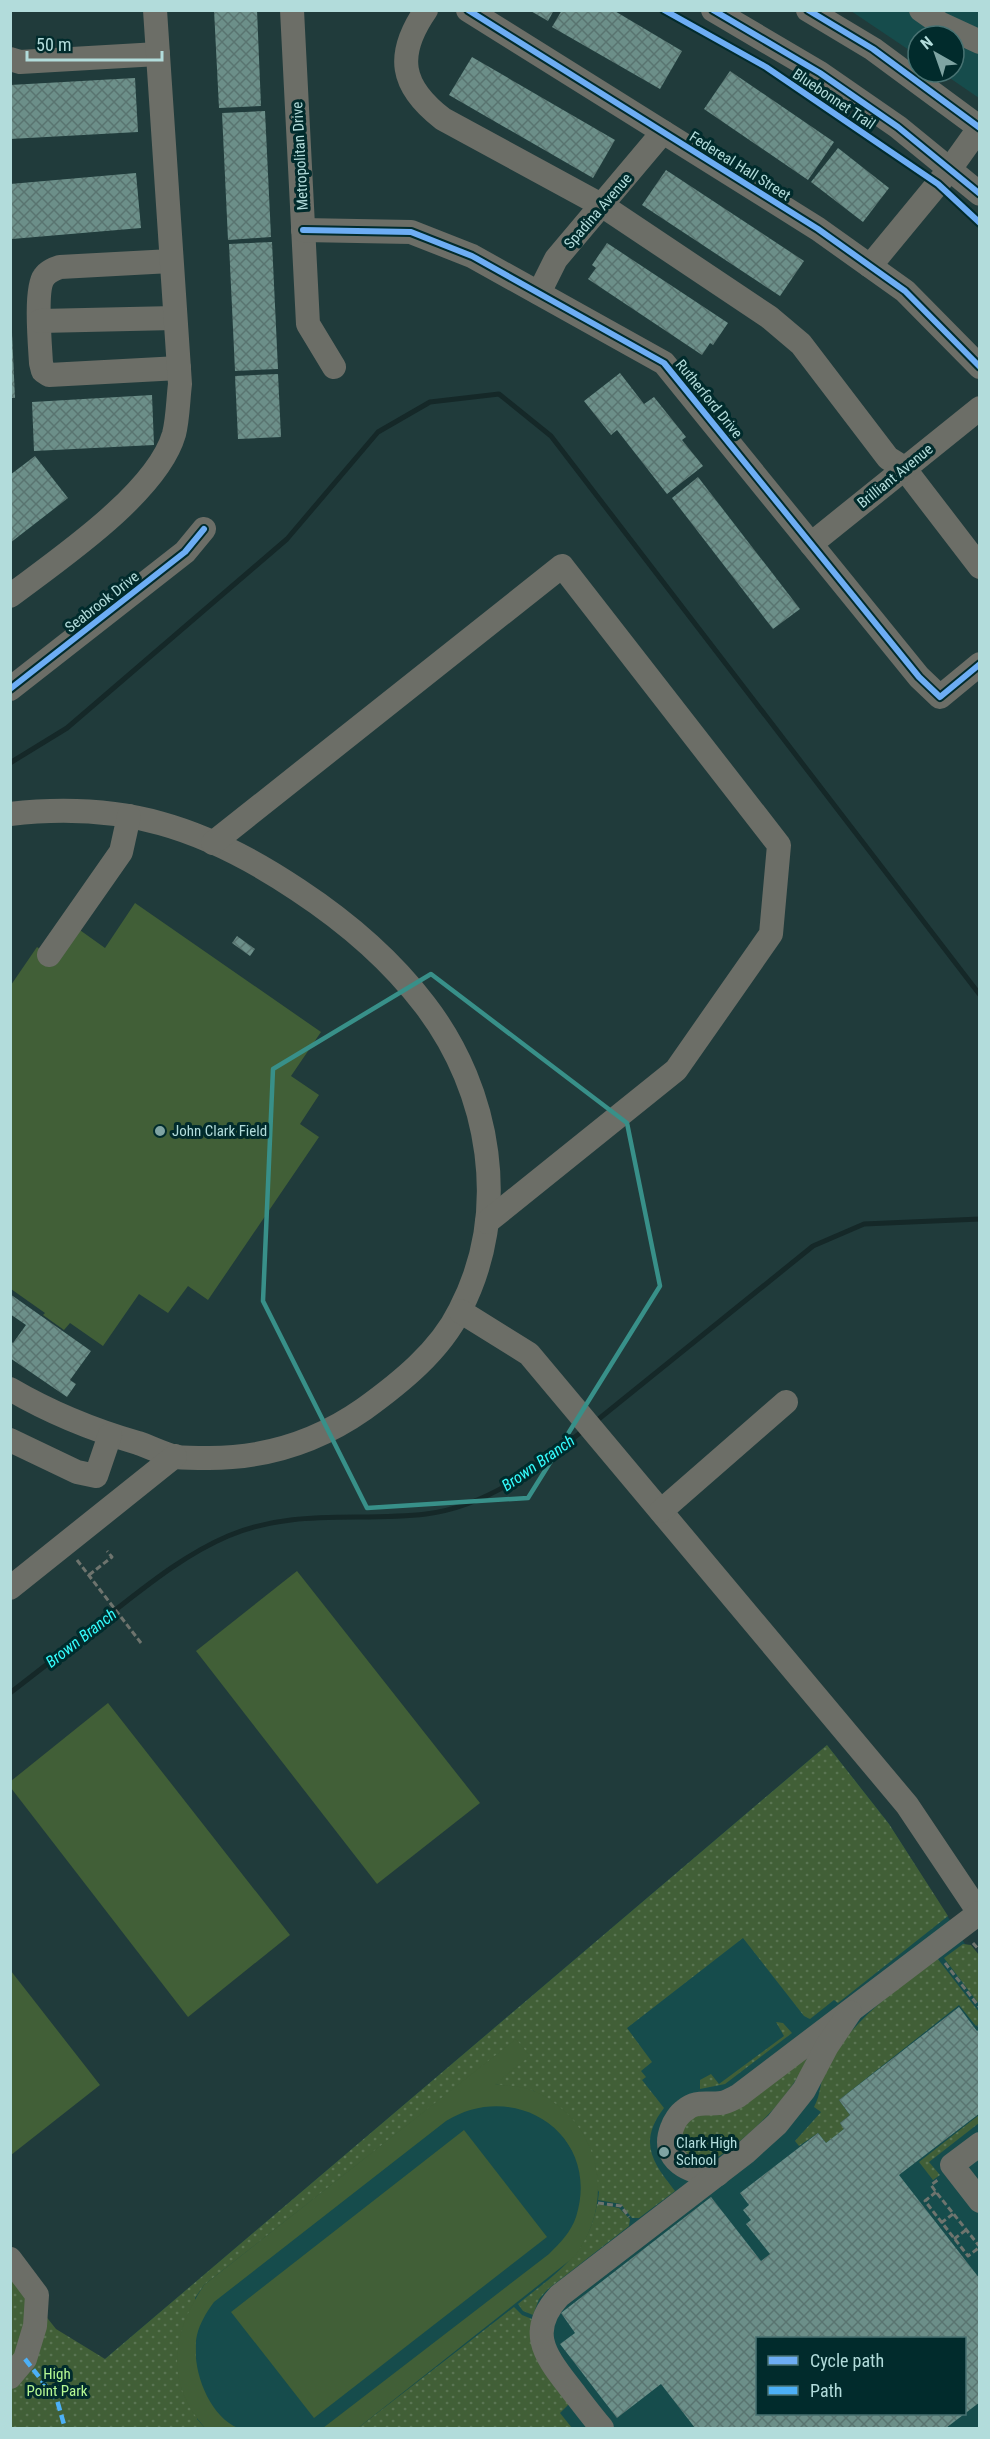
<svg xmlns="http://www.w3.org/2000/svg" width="990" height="2439" font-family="'Roboto Condensed',sans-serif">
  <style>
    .built { fill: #164c4c; fill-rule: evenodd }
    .grass { fill: url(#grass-dots) }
    .garden { fill: #415f37 }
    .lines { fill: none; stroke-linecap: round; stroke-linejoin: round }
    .stream { stroke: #152828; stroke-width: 5 }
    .building { fill: url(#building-cross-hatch); fill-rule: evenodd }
    .path { stroke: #6e746e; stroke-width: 3; stroke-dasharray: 6 3; stroke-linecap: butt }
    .minor { stroke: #6c6e67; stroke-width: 24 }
    .quiet { stroke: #4cb0f7; stroke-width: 4.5; stroke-dasharray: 9 4.5; stroke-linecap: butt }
    .cycleway-casing { stroke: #012b2c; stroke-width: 10 }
    .cycleway { stroke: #6dadf4; stroke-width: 6 }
    .marked { fill: none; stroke: #389089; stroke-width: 4.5; stroke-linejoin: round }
    .poi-dot { fill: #7fa4a3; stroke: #012b2c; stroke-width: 2 }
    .labels { text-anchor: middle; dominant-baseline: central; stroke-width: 6; stroke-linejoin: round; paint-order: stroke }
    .street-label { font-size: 15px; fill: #b2dcdb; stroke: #012b2c }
    .poi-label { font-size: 15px; fill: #b2dcdb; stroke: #012b2c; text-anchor: start }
    .park-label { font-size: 15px; fill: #b6f893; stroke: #012b2c }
    .water-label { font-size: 16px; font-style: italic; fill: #34fcfd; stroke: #012b2c }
  </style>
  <defs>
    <pattern id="grass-dots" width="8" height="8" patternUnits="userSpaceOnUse" patternTransform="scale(1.5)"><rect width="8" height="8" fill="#415f37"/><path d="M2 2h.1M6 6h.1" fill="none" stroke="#5a7553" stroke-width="1.8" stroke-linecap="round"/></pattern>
    <pattern id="building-cross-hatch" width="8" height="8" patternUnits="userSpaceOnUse" patternTransform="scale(1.5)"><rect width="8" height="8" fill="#6c8f89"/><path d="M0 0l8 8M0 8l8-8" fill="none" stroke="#597470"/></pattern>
  </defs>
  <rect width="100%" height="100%" fill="#203b3b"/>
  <g class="built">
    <path d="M851 11H979V98L941 72H954V36H918V56Z"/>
    <path d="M827 1745 889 1824 979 1966V2428H160L105 2359ZM758 2338H964V2414H758Z"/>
  </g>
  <g class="grass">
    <path d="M827 1745 889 1824 948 1916 838 2003 834 2000 810 2019 804 2016 743 1938 627 2028 652 2062 641 2071 646 2077 642 2080 664 2108C638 2142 652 2162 675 2191L639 2218H632L621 2204 598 2200 599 2192 534 2091 494 2084 516 2040 204 2285 195 2298 197 2419 205 2428H11L10 2271 56 2329 105 2359Z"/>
    <path d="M963 1944 971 1945 979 1955V2004L944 1958Z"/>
    <path d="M937 1958 979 2012V2024L976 2026 959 2005 839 2100 850 2115 840 2123 844 2129 826 2143 818 2133 799 2146 795 2141 821 2112 814 2107C821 2095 820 2080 826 2068 850 2021 897 1989 937 1958Z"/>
    <path d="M776 2022 783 2023 792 2033 725 2084 700 2089V2080L711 2074 719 2084 784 2036Z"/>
    <path d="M808 2056C803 2071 792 2086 782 2099 770 2115 722 2162 703 2162 699 2162 694 2159 691 2157 674 2146 681 2136 686 2121Z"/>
    <path d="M979 2115V2123L929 2162 940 2175 933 2180 919 2162Z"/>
    <path d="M597 2204 619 2208 630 2219 629 2226 548 2289 539 2299 533 2315 523 2311 518 2304C555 2274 588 2255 597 2204Z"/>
    <path d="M514 2307 522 2315 532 2319C526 2354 551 2378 569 2404L560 2413 572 2428H358Z"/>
  </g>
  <g class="garden">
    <path d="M135 903 321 1032 291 1076 319 1095 300 1124 319 1137 208 1300 188 1286 168 1313 139 1294 103 1346 70 1323 64 1330 43 1315 45 1313 11 1289V985L37 947 55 959 77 928 105 948Z"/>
    <path d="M297 1571 480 1803 377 1884 196 1651Z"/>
    <path d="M108 1703 290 1935 188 2017 11 1788V1781Z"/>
    <path d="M11 1971 100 2085 11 2155H10Z"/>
    <path d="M516 2039 530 2056 495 2084C508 2086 524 2086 536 2092 601 2122 617 2202 574 2257L358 2428H323L549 2254C560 2243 571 2232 576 2217 602 2135 516 2078 446 2121L214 2302C206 2313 200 2323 197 2335 190 2366 208 2416 238 2428H205C164 2382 172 2333 204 2285Z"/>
    <path d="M464 2130 547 2237 314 2418 231 2312Z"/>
  </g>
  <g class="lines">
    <g class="stream">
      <path d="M10 763 67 728 287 539 378 432 430 402 499 394 551 436 980 995"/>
      <path d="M595 1422 813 1246 864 1224 980 1219"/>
      <path d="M10 1693C45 1666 80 1639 114 1611 150 1583 186 1554 228 1536 294 1508 358 1522 426 1514 489 1506 537 1467 585 1429"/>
    </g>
  </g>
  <g class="building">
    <path d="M214 10H257L261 106 219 108Z"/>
    <path d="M529 10H554L548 21Z"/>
    <path d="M562 10H613L682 51 660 89 552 27Z"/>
    <path d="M472 57 615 140 593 178 449 95Z"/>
    <path d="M730 71 834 142 808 180 704 109Z"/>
    <path d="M135 78 138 132 10 139V85Z"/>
    <path d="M265 111 271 237 228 240 222 113Z"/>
    <path d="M838 148 889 188 863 222 811 182Z"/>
    <path d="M666 170 804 261 780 296 642 205Z"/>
    <path d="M136 173 141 228 12 239 10 184Z"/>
    <path d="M272 242 278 369 235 371 229 244Z"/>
    <path d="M607 243 728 323 713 345 710 343 702 355 588 279 596 268 592 265Z"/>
    <path d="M10 333H12L15 398H10Z"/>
    <path d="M620 373 644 404 654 397 686 437 682 440 703 466 667 494 617 430 611 435 584 401Z"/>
    <path d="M278 374 281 437 238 439 235 376Z"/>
    <path d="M152 395 154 445 34 451 32 402Z"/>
    <path d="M35 456 68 498 10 543V475Z"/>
    <path d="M698 477 800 609 773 629 672 498Z"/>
    <path d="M237 936 255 949 250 956 232 943Z"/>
    <path d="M10 1294 91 1351 70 1380 76 1384 67 1397 10 1358V1341L13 1343 26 1325 10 1314Z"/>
    <path d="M959 2007 977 2031 980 2029V2113L899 2175 980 2279V2402L946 2428H695L661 2384 617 2418 560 2344 575 2333 561 2313 711 2197 761 2261 770 2254 746 2224 751 2220 743 2210 749 2205 740 2193 818 2133 826 2143 844 2129 840 2123 850 2115 839 2100ZM758 2338H964V2414H758Z"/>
  </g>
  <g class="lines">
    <g class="path">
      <path d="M77 1560 141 1643"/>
      <path d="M89 1575 112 1557 107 1551"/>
      <path d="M973 1943 980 1951"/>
      <path d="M945 1963 980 2008"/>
      <path d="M978 2027 980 2026"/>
      <path d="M936 2192 925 2201 968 2256 980 2247 936 2192 931 2185 939 2179"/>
      <path d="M598 2203 621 2206 629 2217"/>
      <path d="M941 2223 953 2214"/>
      <path d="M954 2239 966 2230"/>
    </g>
    <g class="minor">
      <path d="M292 10 308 324 334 367"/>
      <path d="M426 10C395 55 400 86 443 119L603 206 769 317 801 344 888 458 904 468 980 567"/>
      <path d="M468 10 818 229 905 291 980 367"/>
      <path d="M713 10 820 73 898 127 980 194"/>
      <path d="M808 10 873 49 980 128"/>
      <path d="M921 10 941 24 980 42"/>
      <path d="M10 59 20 62 158 54"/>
      <path d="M303 230 411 232 472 256 664 363 919 677 940 697 980 664"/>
      <path d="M171 261 60 267C54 269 48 271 44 277 35 289 40 346 41 363L43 371 49 375 179 368"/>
      <path d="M870 266 950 169 980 127"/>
      <path d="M539 293 556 259 663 132"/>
      <path d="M40 321 175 318"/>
      <path d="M811 544 980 408"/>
      <path d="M10 596C59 559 157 493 174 434 178 418 178 400 180 384L155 10"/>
      <path d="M10 689 185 552 204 529"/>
      <path d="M10 814C123 801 204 827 298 890 345 921 390 959 425 1005 491 1091 511 1212 460 1310 440 1351 400 1383 364 1409 317 1442 266 1458 209 1458 198 1458 186 1458 176 1457 163 1454 150 1447 138 1443 93 1430 51 1413 10 1389"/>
      <path d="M213 843 562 566 779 845 771 934 676 1070 487 1222"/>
      <path d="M49 955 121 852 129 816"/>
      <path d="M460 1311 529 1354 907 1805 980 1914"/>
      <path d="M10 1440 77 1472 96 1476 110 1435"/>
      <path d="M661 1511 786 1402"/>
      <path d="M10 1588 175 1456"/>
      <path d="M980 2144 952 2165 980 2201"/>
      <path d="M717 2175C691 2173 659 2161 672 2128 674 2122 679 2114 685 2110 696 2100 707 2105 720 2103 726 2103 732 2099 738 2096L979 1913"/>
      <path d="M10 2259 37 2295 35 2326 25 2359 10 2377"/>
      <path d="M602 2428C590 2414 579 2399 568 2385 543 2353 528 2330 559 2296L745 2153 777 2124 804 2090 827 2046 850 2012"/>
    </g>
    <path class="quiet" d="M25 2359 57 2400 65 2428"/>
    <defs>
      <g id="cycleway">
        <path d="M468 10 818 229 905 291 980 367"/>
        <path d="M664 10 766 67 938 184 980 223"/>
        <path d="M713 10 820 73 898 127 980 194"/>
        <path d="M808 10 873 49 980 128"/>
        <path d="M303 230 411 232 472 256 664 363 919 677 940 697 980 664"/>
        <path d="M10 689 185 552 204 529"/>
      </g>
    </defs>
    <use href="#cycleway" class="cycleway-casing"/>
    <use href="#cycleway" class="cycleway"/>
  </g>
  <path class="marked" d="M431 974 627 1123 660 1286 528 1498 367 1508 263 1301 273 1069Z"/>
  <g class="poi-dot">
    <circle cx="160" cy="1131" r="6"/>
    <circle cx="664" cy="2152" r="6"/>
  </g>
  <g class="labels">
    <g class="street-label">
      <text transform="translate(834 99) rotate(34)">Bluebonnet Trail</text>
      <text transform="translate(300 156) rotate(-93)">Metropolitan Drive</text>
      <text transform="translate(740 166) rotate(32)">Federeal Hall Street</text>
      <text transform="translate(598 211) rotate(-49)">Spadina Avenue</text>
      <text transform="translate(709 399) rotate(51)">Rutherford Drive</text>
      <text transform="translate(895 476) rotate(-39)">Brilliant Avenue</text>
      <text transform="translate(102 602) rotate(-38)">Seabrook Drive</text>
    </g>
    <g class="poi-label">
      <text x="172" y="1131">John Clark Field</text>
      <text x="676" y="2143">Clark High<tspan x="676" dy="17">School</tspan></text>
    </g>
    <g class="park-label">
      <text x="57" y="2374">High<tspan x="57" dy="17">Point Park</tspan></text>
    </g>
    <g class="water-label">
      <text transform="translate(538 1463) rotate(-35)">Brown Branch</text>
      <text transform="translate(81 1638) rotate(-38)">Brown Branch</text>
    </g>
  </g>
  <rect width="990" height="2439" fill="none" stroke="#b2dcdb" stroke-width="24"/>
  <rect x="756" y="2337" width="210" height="78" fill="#012b2c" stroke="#487272" stroke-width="1.5"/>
  <rect x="768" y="2356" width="30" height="9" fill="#6dadf4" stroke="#487272" stroke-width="1.5"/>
  <text x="810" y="2367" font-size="18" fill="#b2dcdb">Cycle path</text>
  <rect x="768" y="2386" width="30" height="9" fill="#4cb0f7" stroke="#487272" stroke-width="1.5"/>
  <text x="810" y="2397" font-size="18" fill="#b2dcdb">Path</text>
  <g transform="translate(936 54) rotate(320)"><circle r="28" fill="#012b2c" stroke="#487272" stroke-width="1.5"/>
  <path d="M0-4.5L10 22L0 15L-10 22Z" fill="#7fa4a3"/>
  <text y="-9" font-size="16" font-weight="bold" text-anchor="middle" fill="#b2dcdb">N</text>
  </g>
  <path d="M27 51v9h135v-9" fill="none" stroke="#b2dcdb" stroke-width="3"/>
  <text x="36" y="51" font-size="18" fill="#b2dcdb" stroke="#012b2c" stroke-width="4.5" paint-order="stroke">50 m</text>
</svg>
